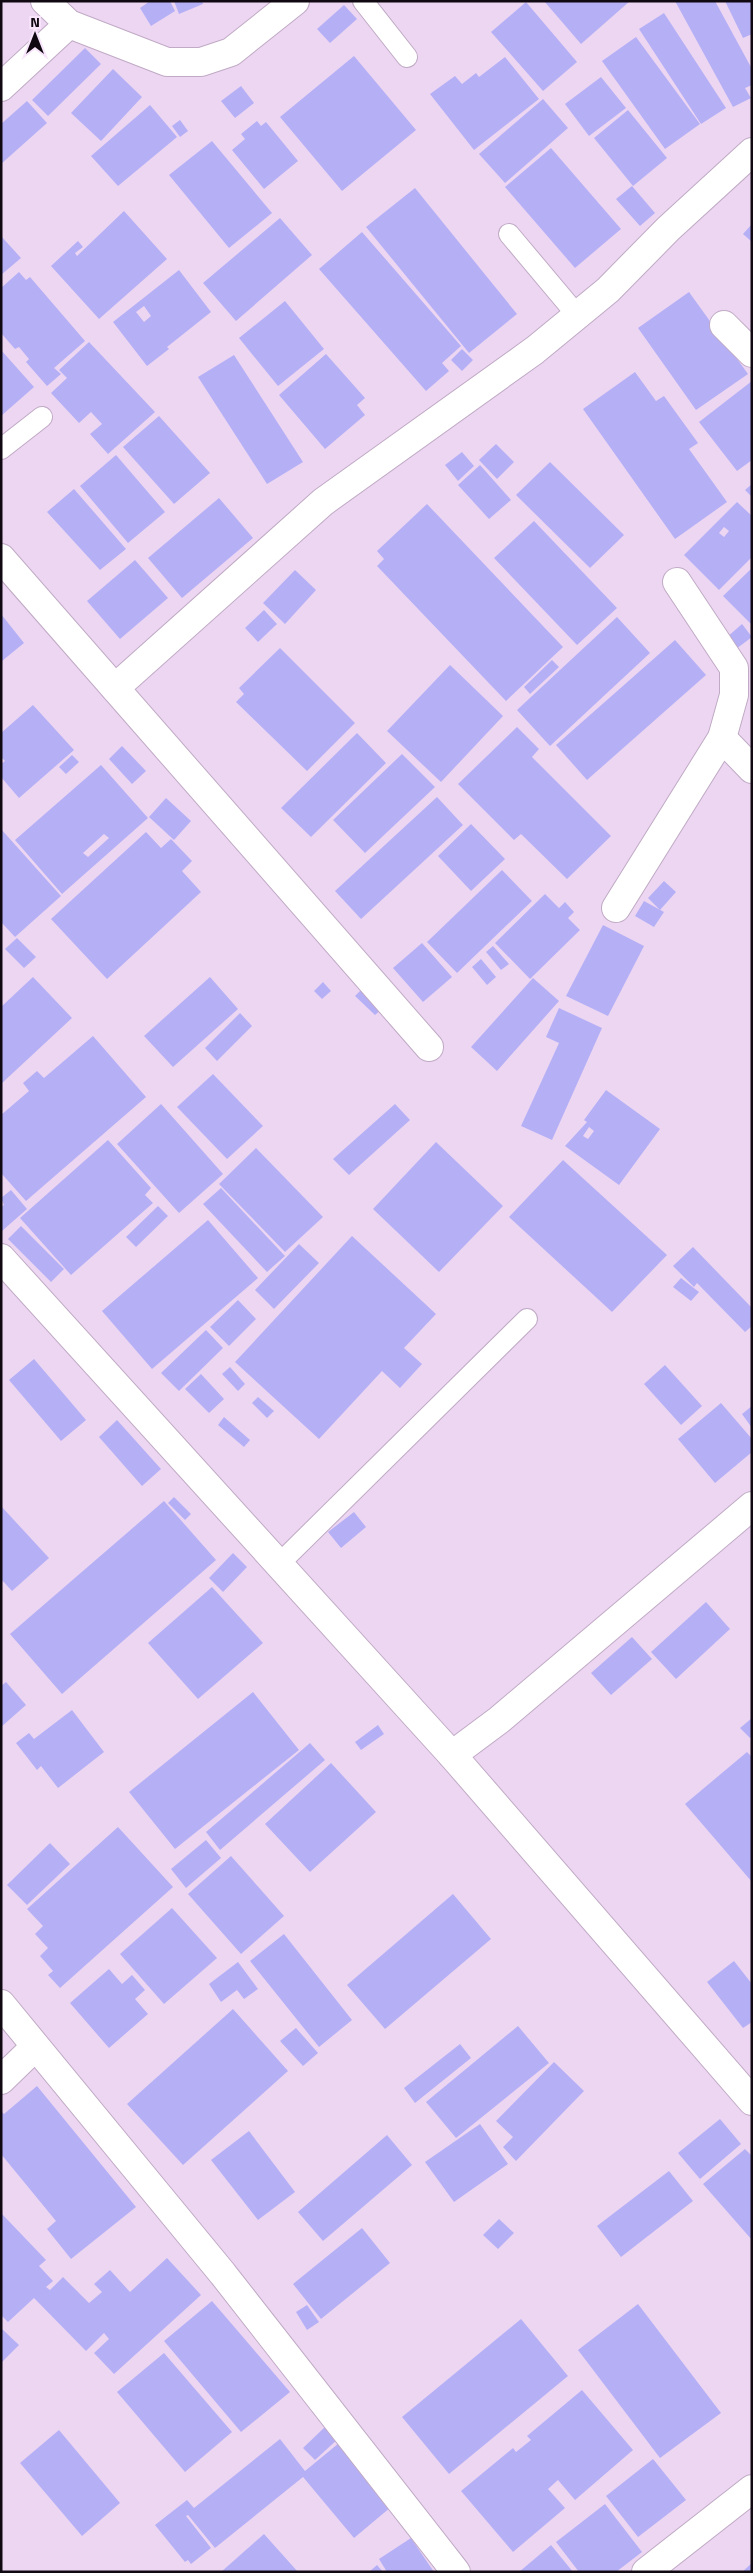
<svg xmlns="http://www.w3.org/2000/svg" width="753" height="2573" font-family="'Titillium Web',sans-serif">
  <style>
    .building { fill: #b5b0f6; fill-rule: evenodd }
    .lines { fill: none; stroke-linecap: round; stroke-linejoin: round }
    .lane-casing { stroke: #c0aac5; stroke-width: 22 }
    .street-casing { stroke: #c0aac5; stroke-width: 30 }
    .lane { stroke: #fff; stroke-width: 20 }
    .street { stroke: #fff; stroke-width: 28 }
  </style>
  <rect width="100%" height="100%" fill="#edd6f2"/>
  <g class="building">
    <path d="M150 1H170L175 11 151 26 140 8Z"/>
    <path d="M174 1H202L203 4 179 14Z"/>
    <path d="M544 1H630L581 44Z"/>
    <path d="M675 1H715L752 69V85L745 88 751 98 733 107Z"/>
    <path d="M725 1H752V34L743 38Z"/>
    <path d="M526 2 577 62 543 91 491 32Z"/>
    <path d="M344 5 357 19 330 43 317 29Z"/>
    <path d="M664 13 726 108 701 124 639 29Z"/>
    <path d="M636 37 700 124 665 149 602 61Z"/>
    <path d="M85 48 101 64 48 116 32 100Z"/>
    <path d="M354 56 416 130 342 191 280 117Z"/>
    <path d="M505 57 539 99 474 150 430 94 455 76 462 84 476 73 479 77Z"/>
    <path d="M113 69 142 97 101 141 71 113Z"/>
    <path d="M601 77 626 108 589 136 565 104Z"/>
    <path d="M241 86 254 103 235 118 221 101Z"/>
    <path d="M543 99 568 128 505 183 479 154Z"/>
    <path d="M27 101 47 123 1 164V124Z"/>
    <path d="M150 105 177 137 118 186 91 156Z"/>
    <path d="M628 110 667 158 633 186 594 138Z"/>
    <path d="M180 120 188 131 180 137 172 126Z"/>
    <path d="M257 121 261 126 266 122 298 161 264 189 232 150 245 139 241 134Z"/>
    <path d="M212 141 272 213 229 248 169 175Z"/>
    <path d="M551 148 621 229 575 268 505 187Z"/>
    <path d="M632 186 655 213 640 226 616 199Z"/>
    <path d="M415 188 517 314 469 353 366 227Z"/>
    <path d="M124 211 167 259 99 319 51 266 78 241 83 247 75 253 77 256Z"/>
    <path d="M280 218 312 255 236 321 203 283Z"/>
    <path d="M752 224V242L743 234Z"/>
    <path d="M362 232 461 346 442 363 449 371 426 391 319 269Z"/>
    <path d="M1 236 21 258 1 275Z"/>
    <path d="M179 270 211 312 167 347 169 349 147 366 113 322ZM144 306 151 316 144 322 136 312Z"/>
    <path d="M19 272 26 280 30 277 85 341 54 368 61 374 47 386 26 362 29 359 19 347 15 349 1 333V288Z"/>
    <path d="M689 292 748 374 696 410 638 328Z"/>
    <path d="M285 301 324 349 278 386 239 338Z"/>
    <path d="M89 342 155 412 108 454 90 434 102 424 91 412 79 423 51 393 67 378 59 370Z"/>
    <path d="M462 349 473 360 462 371 451 360Z"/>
    <path d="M1 350 34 387 1 416Z"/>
    <path d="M326 354 365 398 357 405 365 415 325 449 279 395Z"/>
    <path d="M234 355 303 462 267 484 198 377Z"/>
    <path d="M635 372 656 401 664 396 698 443 689 449 727 502 675 539 583 409Z"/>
    <path d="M752 381V460L737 471 699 422Z"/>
    <path d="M159 416 210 473 174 504 123 447Z"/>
    <path d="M496 444 514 462 497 479 479 460Z"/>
    <path d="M462 452 474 466 458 481 445 465Z"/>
    <path d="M116 455 165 512 128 543 80 486Z"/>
    <path d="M550 462 624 535 590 568 516 495Z"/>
    <path d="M480 465 511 500 489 519 458 485Z"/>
    <path d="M752 484V497L745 490Z"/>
    <path d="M74 489 126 549 100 570 47 512Z"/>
    <path d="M219 498 253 538 182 598 148 558Z"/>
    <path d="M737 502 752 516V557L719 590 684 555ZM724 527 729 531 724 537 719 533Z"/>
    <path d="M427 504 563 647 506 701 377 566 384 559 377 551Z"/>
    <path d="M534 521 617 608 577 645 494 558Z"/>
    <path d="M135 560 168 598 120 639 87 601Z"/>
    <path d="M752 568V625L723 596Z"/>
    <path d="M295 570 316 590 285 624 263 603Z"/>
    <path d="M264 610 277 624 258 642 245 628Z"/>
    <path d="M1 614 24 643 2 661 1 660Z"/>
    <path d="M617 617 650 653 550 746 517 710Z"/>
    <path d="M742 624 752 637 736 649 726 638Z"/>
    <path d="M675 640 706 675 587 780 556 745Z"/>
    <path d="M280 648 355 723 307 771 236 702 244 694 239 688Z"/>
    <path d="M552 660 559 667 530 694 524 687Z"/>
    <path d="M450 665 503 716 441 782 387 731Z"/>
    <path d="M33 705 74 750 19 798 1 777V764L5 761 1 757V733Z"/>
    <path d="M517 727 539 749 532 757 611 836 567 879 521 834 514 840 458 784Z"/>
    <path d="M357 733 386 763 311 837 281 808Z"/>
    <path d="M122 746 146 771 132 784 109 759Z"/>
    <path d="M402 754 435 787 365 853 333 820Z"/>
    <path d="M72 755 79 762 66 774 59 767Z"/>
    <path d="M101 765 148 818 62 894 15 840ZM104 834 109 838 88 857 83 853Z"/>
    <path d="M437 797 463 825 361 919 335 891Z"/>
    <path d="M166 798 191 821 174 840 149 817Z"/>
    <path d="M471 824 505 859 471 891 438 856Z"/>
    <path d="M1 829 61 896 15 937 1 922Z"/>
    <path d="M146 832 161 848 171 839 192 861 182 871 201 892 107 979 51 919Z"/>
    <path d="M502 870 532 901 457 973 427 942Z"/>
    <path d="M664 881 676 892 660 910 648 898Z"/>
    <path d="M545 894 559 908 565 902 574 912 568 918 580 930 530 979 495 943Z"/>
    <path d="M644 901 664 912 654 927 635 916Z"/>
    <path d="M603 925 644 946 608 1016 566 996Z"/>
    <path d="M17 938 36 957 24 968 5 949Z"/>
    <path d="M422 943 452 977 423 1002 393 968Z"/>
    <path d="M493 946 509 964 501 970 486 952Z"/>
    <path d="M481 959 496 977 487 985 472 967Z"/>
    <path d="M33 977 72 1018 1 1084V1007Z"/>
    <path d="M210 977 238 1009 173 1067 144 1036Z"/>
    <path d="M533 978 559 1001 497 1071 471 1047Z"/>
    <path d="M323 982 331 991 322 999 314 991Z"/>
    <path d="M363 988 382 1009 375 1015 355 996Z"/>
    <path d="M559 1008 602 1028 552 1140 521 1126 559 1043 546 1037Z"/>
    <path d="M240 1013 252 1026 217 1061 205 1048Z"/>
    <path d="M93 1036 146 1097 26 1201 1 1173V1115L29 1091 23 1083 37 1071 44 1078Z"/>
    <path d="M213 1074 263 1126 227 1159 177 1107Z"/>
    <path d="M606 1090 660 1129 619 1185 565 1146 587 1122 584 1120ZM589 1127 594 1131 588 1139 583 1136Z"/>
    <path d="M161 1104 223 1174 179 1213 117 1144Z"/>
    <path d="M395 1104 410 1120 349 1175 333 1159Z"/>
    <path d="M108 1140 151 1188 145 1195 153 1203 71 1275 20 1218Z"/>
    <path d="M436 1142 503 1206 439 1272 373 1209Z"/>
    <path d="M256 1148 323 1217 285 1252 219 1184Z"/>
    <path d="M563 1160 667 1255 612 1312 509 1217Z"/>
    <path d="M221 1188 285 1256 267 1272 203 1204Z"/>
    <path d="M11 1190 27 1209 2 1231 1 1207 4 1205 1 1198Z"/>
    <path d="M158 1206 168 1216 136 1247 126 1237Z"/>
    <path d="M208 1220 258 1278 152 1369 102 1311Z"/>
    <path d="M21 1226 64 1269 51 1282 8 1239Z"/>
    <path d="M352 1236 436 1314 404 1348 422 1364 400 1388 382 1371 319 1439 235 1362Z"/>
    <path d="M299 1244 319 1263 274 1309 255 1290Z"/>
    <path d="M693 1247 752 1308V1326L745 1332 697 1283 694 1287 673 1266Z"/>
    <path d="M681 1278 699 1292 691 1301 673 1287Z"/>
    <path d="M238 1300 256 1319 229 1346 210 1327Z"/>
    <path d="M206 1330 223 1348 179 1391 161 1373Z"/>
    <path d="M34 1359 86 1420 61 1441 9 1380Z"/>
    <path d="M665 1365 702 1406 681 1425 644 1384Z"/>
    <path d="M230 1367 245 1384 238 1391 222 1374Z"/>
    <path d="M201 1374 224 1399 209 1413 185 1389Z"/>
    <path d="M258 1397 274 1411 267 1418 252 1403Z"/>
    <path d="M721 1403 752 1439V1452L715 1483 678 1439Z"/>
    <path d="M752 1406V1428L742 1414Z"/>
    <path d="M224 1417 250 1440 244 1447 218 1425Z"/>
    <path d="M117 1420 161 1469 142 1486 99 1437Z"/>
    <path d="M174 1497 191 1514 185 1520 168 1503Z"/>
    <path d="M164 1501 216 1560 62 1694 10 1634Z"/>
    <path d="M1 1506 49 1558 12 1591 1 1579Z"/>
    <path d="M354 1512 366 1527 341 1548 328 1532Z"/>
    <path d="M233 1553 247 1567 223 1592 209 1578Z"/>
    <path d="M212 1587 263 1643 198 1699 148 1643Z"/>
    <path d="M706 1602 730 1629 676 1679 651 1652Z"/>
    <path d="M632 1637 652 1659 611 1695 591 1673Z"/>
    <path d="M6 1682 26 1705 1 1727V1686Z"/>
    <path d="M253 1692 299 1750 175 1849 129 1792Z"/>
    <path d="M72 1710 104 1752 58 1788 41 1766 37 1770 16 1743 29 1733 34 1739Z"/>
    <path d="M752 1718V1736L750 1738 740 1728Z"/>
    <path d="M378 1725 384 1734 361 1750 355 1742Z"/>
    <path d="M310 1743 325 1760 220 1850 206 1832Z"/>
    <path d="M747 1752 752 1757V1882L685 1804Z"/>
    <path d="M331 1763 376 1812 310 1872 265 1824Z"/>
    <path d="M118 1827 173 1887 60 1988 48 1975 53 1971 40 1956 48 1948 35 1934 43 1926 27 1909Z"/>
    <path d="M206 1840 221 1858 186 1888 171 1869Z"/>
    <path d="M50 1843 70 1864 27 1905 7 1885Z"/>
    <path d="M231 1856 284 1916 241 1954 188 1894Z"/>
    <path d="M453 1894 491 1939 385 2029 347 1985Z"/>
    <path d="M172 1908 217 1958 164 2004 120 1954Z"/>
    <path d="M284 1934 352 2020 319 2047 250 1961Z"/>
    <path d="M734 1961 752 1984V2022L743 2028 707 1982Z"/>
    <path d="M238 1962 258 1989 244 1999 237 1990 221 2002 209 1984Z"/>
    <path d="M109 1969 122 1984 132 1975 145 1990 135 1999 148 2014 109 2048 70 2003Z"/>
    <path d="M233 2009 288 2071 183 2165 127 2104Z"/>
    <path d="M518 2026 549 2063 456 2138 426 2102Z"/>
    <path d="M296 2028 318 2053 303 2066 280 2041Z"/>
    <path d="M460 2044 471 2058 415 2103 404 2088Z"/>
    <path d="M554 2062 584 2091 516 2161 503 2147 513 2137 496 2121Z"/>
    <path d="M37 2086 136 2207 71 2259 47 2229 56 2221 1 2154V2111L4 2114Z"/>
    <path d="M720 2119 741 2144 700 2179 678 2153Z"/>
    <path d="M480 2124 508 2164 454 2202 425 2162Z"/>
    <path d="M249 2131 295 2192 258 2220 211 2160Z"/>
    <path d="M387 2135 412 2165 323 2241 298 2212Z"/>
    <path d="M745 2149 752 2156V2240L703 2184Z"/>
    <path d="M669 2171 693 2201 621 2257 597 2226Z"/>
    <path d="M1 2213 46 2260 39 2266 53 2281 46 2287 50 2290 63 2277 89 2303 102 2292 94 2284 110 2270 130 2292 167 2258 201 2295 114 2374 94 2353 109 2339 104 2333 86 2351 34 2298 8 2322 1 2315Z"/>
    <path d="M499 2219 514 2233 498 2249 483 2235Z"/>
    <path d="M362 2228 390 2263 321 2319 293 2284Z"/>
    <path d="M212 2301 290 2392 241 2432 164 2341Z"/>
    <path d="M638 2304 721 2413 660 2458 578 2350Z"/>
    <path d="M307 2305 319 2322 307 2330 296 2312Z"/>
    <path d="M521 2319 568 2376 449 2474 402 2417Z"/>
    <path d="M1 2328 19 2345 1 2363Z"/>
    <path d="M164 2353 232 2432 185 2472 117 2392Z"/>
    <path d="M582 2390 633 2450 575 2500 558 2480 548 2489 565 2508 513 2552 461 2491 513 2448 516 2452 531 2440 527 2436Z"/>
    <path d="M327 2425 339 2438 315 2460 303 2448Z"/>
    <path d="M59 2430 120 2503 82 2536 20 2463Z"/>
    <path d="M280 2439 305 2471 339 2443 391 2507 354 2538 303 2477 215 2548 188 2515 186 2516 211 2548 191 2564 188 2560 185 2562 155 2525 187 2500 194 2508Z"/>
    <path d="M653 2459 686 2500 638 2537 606 2496Z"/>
    <path d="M605 2504 642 2552 616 2572H579L556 2542Z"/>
    <path d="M264 2534 298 2572H221Z"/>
    <path d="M411 2538 434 2572H387L379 2559Z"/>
    <path d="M551 2545 573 2572H519Z"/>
    <path d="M752 2563V2572H742Z"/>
    <path d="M377 2565 383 2572H369Z"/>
  </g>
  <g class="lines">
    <defs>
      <g id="lane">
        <path d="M363 1 407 57"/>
        <path d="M509 234 577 315"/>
        <path d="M1 449 42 417"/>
        <path d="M280 1563 527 1319"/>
      </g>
      <g id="street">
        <path d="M45 1 69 24 167 62H201L231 52 295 1"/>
        <path d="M1 87 69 24"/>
        <path d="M724 325 752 353"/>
        <path d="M1 558 429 1047"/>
        <path d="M115 688 323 502 535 350 608 290 668 229 752 152"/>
        <path d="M722 738 752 769"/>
        <path d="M616 908 722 738 734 695V668L677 582"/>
        <path d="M1 1258 452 1755 752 2101"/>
        <path d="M452 1755 499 1720 752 1506"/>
        <path d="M1 2004 223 2274 456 2572"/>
        <path d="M1 2080 35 2047"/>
        <path d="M646 2572 752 2489"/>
      </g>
    </defs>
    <use href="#lane" class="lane-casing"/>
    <use href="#street" class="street-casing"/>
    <use href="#lane" class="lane"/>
    <use href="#street" class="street"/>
  </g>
  <rect width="753" height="2573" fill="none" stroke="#100912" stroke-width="5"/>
  <g transform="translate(35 35)" stroke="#f8e5fc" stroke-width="4" paint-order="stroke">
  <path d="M0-4L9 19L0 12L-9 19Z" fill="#100912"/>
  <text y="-8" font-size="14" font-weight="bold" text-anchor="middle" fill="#100912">N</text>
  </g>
</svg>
